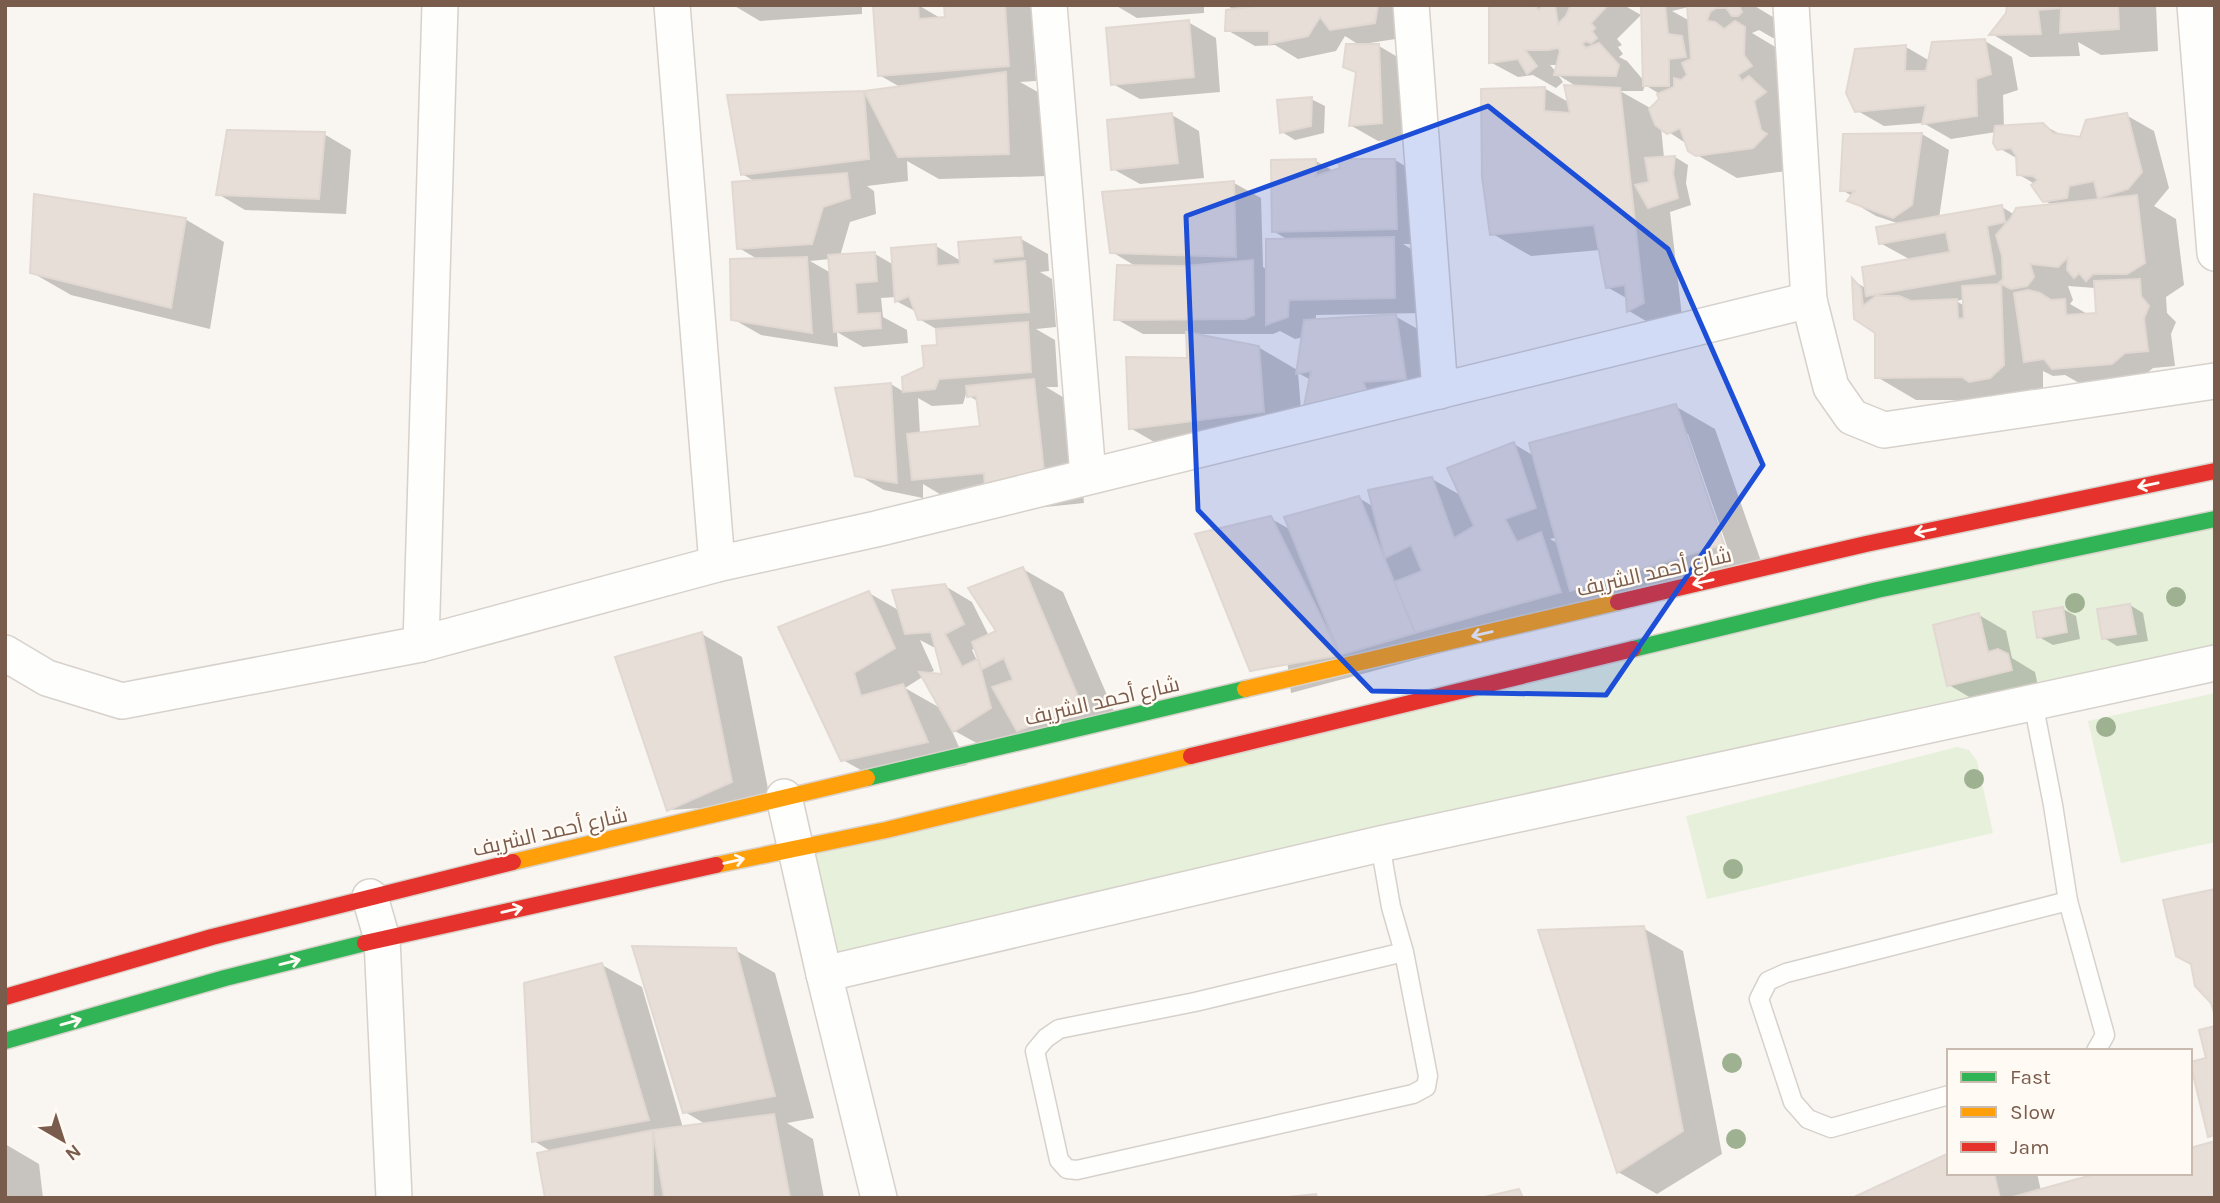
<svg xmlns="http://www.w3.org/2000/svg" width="2220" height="1203" font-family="Karla,Cairo,sans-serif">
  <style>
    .green { fill: #e7f0db }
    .shadow { fill: #0003; fill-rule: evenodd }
    .building { fill: #e6ded7; stroke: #e2d8d2; stroke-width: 2 }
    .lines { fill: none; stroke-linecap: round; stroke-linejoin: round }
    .lane-casing { stroke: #d7d1cb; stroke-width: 21 }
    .street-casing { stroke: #d7d1cb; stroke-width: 38 }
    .fast-casing { stroke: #d9d2cb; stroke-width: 19 }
    .slow-casing { stroke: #d9d2cb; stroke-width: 19 }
    .jam-casing { stroke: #d9d2cb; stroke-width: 19 }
    .lane { stroke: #fefefd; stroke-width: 18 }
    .street { stroke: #fefefd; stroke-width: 35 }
    .fast { stroke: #30b455; stroke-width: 16 }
    .slow { stroke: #ff9f0a; stroke-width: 16 }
    .jam { stroke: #e5322d; stroke-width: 16 }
    .tree { fill: #9eb190 }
    .oneway { stroke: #fffaf3 }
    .marked { fill: #1d4ed8; fill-opacity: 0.2; stroke: #1d4ed8; stroke-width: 5; stroke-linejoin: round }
    .labels { text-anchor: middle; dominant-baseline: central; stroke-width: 5; stroke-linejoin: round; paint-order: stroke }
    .street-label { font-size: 21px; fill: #7a5c4d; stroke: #fffaf3 }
  </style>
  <rect width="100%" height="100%" fill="#f9f5f0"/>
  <g class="green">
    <path d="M2215 519V663L824 974 795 847Z"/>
    <path d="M2215 693V842L2121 863 2088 721Z"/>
    <path d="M1957 747 1969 750 1977 761 1993 833 1707 899 1686 816Z"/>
  </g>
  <g class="shadow">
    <path d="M733 5H862V14L760 21Z"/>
    <path d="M904 5H918L942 19 947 18 946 5H1026L1031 8 1036 81 1020 82 1045 96 1048 176 939 179 907 161 908 181 867 186 874 191 876 214 850 222 840 256 875 254 894 265 936 246 961 261 1021 239 1048 254 1049 271 1040 272 1052 279 1056 327 1036 329 1055 340 1058 387H1046L1073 403 1084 503 1026 509 953 502 923 484V498L884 490 856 474 891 384 904 392V378L926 368 939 346 938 330 919 319 917 312 896 301V297L881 298 883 317 907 330 908 343 863 347 837 332 838 347 761 335 733 319 759 260 739 248 756 182 742 174 864 93 902 88 879 75ZM830 259 831 273 810 261ZM966 394 979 402 982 427 920 434 918 398 932 406 963 404Z"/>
    <path d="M1115 5H1204V13L1137 18Z"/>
    <path d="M1226 5H1250L1241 7 1242 10 1278 5H1402V38L1363 44V46H1379L1406 62 1408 138 1378 141 1350 125 1357 74 1345 66 1361 46 1345 36 1336 51 1298 59 1275 45 1255 46 1227 30 1236 11Z"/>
    <path d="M1491 5H1538L1543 8 1546 5H1565L1572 9 1573 5H1640L1627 7 1641 15 1617 39 1622 45 1618 47 1623 54 1619 57 1627 61 1645 82 1654 5H1753L1783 23 1778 38H1773L1759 30 1752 33 1784 52 1793 170 1737 178 1697 155 1687 144 1661 127 1664 158 1675 157 1688 165 1686 183 1691 205 1670 212 1683 325 1668 334 1629 311 1628 299 1607 287 1600 250 1531 256 1491 233 1544 88 1570 103 1579 88 1558 75 1563 82 1556 88 1533 75 1518 77 1490 62ZM1689 7 1690 21 1672 11ZM1550 65H1559L1557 73ZM1645 85 1658 93 1662 100 1652 109 1620 91H1643Z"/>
    <path d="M2008 5H2156L2158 51 2101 55 2078 42 2080 56 2030 57 1992 34 2007 13Z"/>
    <path d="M1188 22 1216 38 1220 92 1140 99 1113 84Z"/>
    <path d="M1985 41 2012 57 2018 90 2003 95 2004 127 2042 124 2063 136 2082 139 2126 115 2154 131 2169 188 2154 206 2176 219 2184 285 2166 297 2167 313 2176 322 2171 334 2175 366 2153 368 2140 379 2081 384 2065 375 2053 376 2043 371V388L2030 400H1916L1877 377V332L1855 318 1854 281 1867 289 1911 260 1880 243 1900 224 1876 216 1849 200 1852 196 1842 190 1922 134 1949 150 1939 218 2002 207 2015 215 2053 206 2044 200 2035 184 2018 174V159L1999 148 1996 132 1951 139 1923 123 1884 126 1856 110 1906 47 1930 61ZM2068 286 2095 288 2098 315H2089L2070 304 2073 300ZM1965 299V306L1956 301Z"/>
    <path d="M1311 99 1325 106 1324 133 1295 140 1282 132Z"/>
    <path d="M1172 115 1199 131 1204 178 1140 184 1113 169Z"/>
    <path d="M324 134 351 150 346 214 245 210 218 194Z"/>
    <path d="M1395 160 1422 176 1423 244H1403L1421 255 1422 313 1316 315V321L1393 315 1423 332 1433 393 1305 410 1311 380 1298 373 1303 434 1170 451 1130 428 1189 360 1188 334H1143L1116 319 1137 267 1112 252 1104 193 1234 183 1261 198 1263 267 1268 270 1290 241 1273 231 1316 161 1335 172ZM1280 331 1295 339 1304 337 1299 371 1258 347 1197 336V334H1273Z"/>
    <path d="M185 219 224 242 210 329 71 295 31 272Z"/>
    <path d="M1675 406 1715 429 1763 567 1291 693 1270 518 1291 530 1359 498 1374 507 1432 479 1462 496 1514 444 1534 456ZM1684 434H1688L1729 552 1726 553ZM1557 537 1559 544 1550 539Z"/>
    <path d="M1023 569 1063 592 1121 728 982 746 951 729 967 765 882 782 843 760 781 628 869 593 900 611 945 586 972 602 989 636 999 631ZM920 640 937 649 944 676 927 674 934 671ZM976 647 982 666 980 667 972 650ZM924 676 942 709 905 688Z"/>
    <path d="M2130 605 2143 613 2148 641 2117 646 2104 638Z"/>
    <path d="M2063 609 2076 616 2080 639 2053 645 2039 637Z"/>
    <path d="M1979 615 2006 631 2012 658 2035 672 2038 686 1976 701 1949 685Z"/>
    <path d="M702 634 742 657 771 804 668 810Z"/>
    <path d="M1643 928 1683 951 1722 1154 1657 1194 1618 1172Z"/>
    <path d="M735 950 775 973 814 1118 787 1123 813 1139 824 1198H546L552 1152 534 1141 602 965 642 987 683 1128 707 1125 685 1112Z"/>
    <path d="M5 1144 39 1164 43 1198H5Z"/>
    <path d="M1949 1173H2037L2041 1191 2190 1173 2215 1198H1856Z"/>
  </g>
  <g class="building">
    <path d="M918 5 919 19 945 17 944 5H1005L1009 66 878 76 873 6Z"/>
    <path d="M1265 5H1378L1375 23 1330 30 1320 17 1308 36 1269 44V31H1225L1226 10Z"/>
    <path d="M1489 5H1534L1539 10 1543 5H1555L1558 24 1566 16 1571 5H1608L1591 23 1595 28 1592 31 1597 38 1591 43 1586 41 1582 44 1586 48 1599 43 1619 65 1616 76 1554 75 1560 51 1558 48 1548 50H1525L1537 66 1527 74 1518 59 1489 63Z"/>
    <path d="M1641 5H1665L1668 34 1682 36 1686 57 1669 59V86H1643Z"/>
    <path d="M1687 5H1742L1740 7 1742 12 1738 16H1732L1726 8H1716L1710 12 1707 21 1715 22 1724 29 1735 21 1745 27 1744 55 1752 66 1738 75 1742 81 1749 76 1766 92 1754 101 1761 130 1767 134 1753 148 1696 156 1688 151 1680 128 1667 134 1655 125 1649 109 1659 99 1657 94 1674 87V78L1681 80 1687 75 1682 63 1691 59Z"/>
    <path d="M2007 5H2118L2119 29 2060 33 2061 8 2038 10 2041 34 1989 35 2006 13Z"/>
    <path d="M1189 20 1194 77 1111 85 1106 28Z"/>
    <path d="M1985 39 1991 74 1976 79 1977 116 1922 124 1926 105 1855 112 1846 93 1855 49 1906 45 1905 71H1926L1932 42Z"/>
    <path d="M1346 44H1379L1382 123 1349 126 1356 72 1343 67Z"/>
    <path d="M1006 72 1009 154 898 157 864 91Z"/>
    <path d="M1564 85 1620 88 1644 303 1627 312 1625 285 1606 288 1594 225 1490 235 1482 177 1481 89 1545 87 1544 111 1570 113Z"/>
    <path d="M864 91 869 159 741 175 727 95Z"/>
    <path d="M1312 97 1311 126 1280 133 1277 100Z"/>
    <path d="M1172 113 1178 163 1111 170 1107 120Z"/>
    <path d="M2127 113 2142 172 2128 189 2098 198 2094 181 2069 186 2067 198 2043 202 2031 185 2038 180 2033 176 2017 175 2016 156 2011 148 1997 150 1993 143 1995 126 2043 123 2053 133 2080 137 2086 120Z"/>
    <path d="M227 130 325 132 319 199 216 195Z"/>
    <path d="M1922 133 1912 205 1893 218 1847 201 1854 191H1840L1843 134Z"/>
    <path d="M1675 156 1673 174 1678 198 1648 208 1635 185 1649 182 1645 158Z"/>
    <path d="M1316 159V176L1340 168 1337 159H1395L1397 229 1272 232 1271 160Z"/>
    <path d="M847 173 850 198 823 207 812 244 737 249 732 182Z"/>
    <path d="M1234 181 1236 257 1110 253 1102 192Z"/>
    <path d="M34 194 186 218 171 308 30 273Z"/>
    <path d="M2137 195 2145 263 2127 274H2093L2086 281 2079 273 2074 278 2067 270 2068 257 2058 267 2030 264 2034 277 2027 286 2011 289 1999 283 2003 279 2002 256 1996 235 2011 218 2016 208Z"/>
    <path d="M2002 205 2005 222 1987 226 1995 274 1866 296 1862 267 1950 252 1946 232 1879 244 1876 227Z"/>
    <path d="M1021 237 1023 256 993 259 994 264 1025 261 1029 312 918 320 909 296 895 302 891 248 936 244 937 266 960 264 958 242Z"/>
    <path d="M1394 237 1395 298 1289 300 1288 317 1266 325V239Z"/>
    <path d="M875 252 877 281 855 283 857 314 880 313 881 328 834 332 828 255Z"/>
    <path d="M807 257 812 333 731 320 730 259Z"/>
    <path d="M1253 260 1254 315 1245 319 1114 320 1117 265 1184 266Z"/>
    <path d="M1852 278 1861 288 1863 306 1876 296H1899L1911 301 1957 299 1958 319 1964 318 1962 286 2001 284 2004 365 1990 378 1969 382 1962 377 1875 378V333L1854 319Z"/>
    <path d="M2140 279 2141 296 2149 306 2144 318 2148 351 2125 353 2112 364 2052 369 2044 359 2024 362 2014 293 2028 290 2040 293 2051 300 2065 299 2066 315 2096 313 2094 281Z"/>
    <path d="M1396 314 1406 379 1363 382 1368 393 1303 411 1311 371 1296 374 1304 320Z"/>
    <path d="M1028 322 1031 372 939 379 935 389 903 392 902 377 924 367 922 346 937 345 936 329Z"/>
    <path d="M1186 332 1259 346 1264 412 1129 429 1126 357 1187 358Z"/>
    <path d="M1034 379 1045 481 985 487 984 473 912 480 907 434 980 426 976 396 967 397 966 386Z"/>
    <path d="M891 383 897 483 855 476 835 388Z"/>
    <path d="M1676 404 1724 544 1570 591 1529 443Z"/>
    <path d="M1514 442 1536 508 1505 519 1517 542 1541 532 1561 592 1415 633 1394 582 1422 571 1411 545 1385 558 1368 490 1432 477 1454 538 1474 526 1447 468Z"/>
    <path d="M1359 496 1415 633 1340 655 1284 517Z"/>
    <path d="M1271 516 1340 655 1250 671 1195 534Z"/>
    <path d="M1023 567 1082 706 1017 731 992 687 1013 680 1004 658 982 669 978 659 972 642 996 631 968 588Z"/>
    <path d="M945 584 964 624 945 634 962 667 978 659 991 708 953 732 919 672 942 674 931 632 905 634 892 590Z"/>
    <path d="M869 591 895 648 854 673 861 696 903 684 928 742 841 761 778 627Z"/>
    <path d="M2130 604 2136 634 2102 639 2097 609Z"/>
    <path d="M2063 607 2067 632 2037 638 2033 612Z"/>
    <path d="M1979 613 1988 652 1998 649 2008 654 2012 670 1947 686 1933 625Z"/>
    <path d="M702 632 732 782 667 811 615 657Z"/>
    <path d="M2215 889V1016L2211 1003 2195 986 2191 964 2176 956 2163 900Z"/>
    <path d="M1644 926 1683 1131 1617 1173 1538 930Z"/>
    <path d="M632 946 736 948 775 1096 683 1113Z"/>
    <path d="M602 963 649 1120 532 1142 524 983Z"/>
    <path d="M2215 1026V1135L2208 1137 2190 1062 2206 1058 2199 1030Z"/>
    <path d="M774 1114 790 1198H664L653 1130Z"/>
    <path d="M653 1130V1198H545L537 1153Z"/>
    <path d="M2215 1141V1198H2009L2099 1173H2190V1148Z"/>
    <path d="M1949 1153V1173H1994L2000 1198H1852Z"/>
    <path d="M1519 1189 1523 1198H1480Z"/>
    <path d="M1316 1194 1317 1198H1279Z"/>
  </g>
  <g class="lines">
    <defs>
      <g id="lane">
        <path d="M2033 702 2053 805 2068 901 2105 1035 2096 1051"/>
        <path d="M1380 844 1391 907 1404 952 1428 1076 1426 1087 1413 1094 1077 1170 1067 1169 1059 1160 1035 1051 1046 1038 1059 1029 1195 1002 1404 952"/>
        <path d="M1949 1095 1831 1128 1808 1119 1793 1102 1759 999 1768 981 1786 973 2068 901"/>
      </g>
      <g id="street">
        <path d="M672 5 717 564"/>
        <path d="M1049 5 1088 475"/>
        <path d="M1411 5 1440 391"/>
        <path d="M1791 5 1809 300 1831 387 1852 417 1884 430 2215 381"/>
        <path d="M2195 5 2215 253"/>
        <path d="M421 644 440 5"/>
        <path d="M5 653 47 678 122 701 421 644 717 564 876 529 1809 300"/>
        <path d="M784 797 824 974 879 1198"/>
        <path d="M370 897 382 939 394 1198"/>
        <path d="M824 974 1380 844 2215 663"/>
      </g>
      <g id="fast">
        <path d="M1633 649 1877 590 2215 519"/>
        <path d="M867 778 1245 689"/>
        <path d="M5 1041 225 978 365 943"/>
      </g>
      <g id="slow">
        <path d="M1245 689 1618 602"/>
        <path d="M513 862 867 778"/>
        <path d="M716 865 886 830 1191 756"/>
      </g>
      <g id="jam">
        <path d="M1618 602 1866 544 2215 471"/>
        <path d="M1191 756 1633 649"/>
        <path d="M365 943 716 865"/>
        <path d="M5 997 212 937 513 862"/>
      </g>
    </defs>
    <use href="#lane" class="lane-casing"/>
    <use href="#street" class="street-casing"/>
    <use href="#fast" class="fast-casing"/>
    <use href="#slow" class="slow-casing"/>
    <use href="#jam" class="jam-casing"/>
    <use href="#lane" class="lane"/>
    <use href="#street" class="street"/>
    <use href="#fast" class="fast"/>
    <use href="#slow" class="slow"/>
    <use href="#jam" class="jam"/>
  </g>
  <g class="tree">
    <circle cx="2176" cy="597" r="10"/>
    <circle cx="2075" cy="603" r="10"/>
    <circle cx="2106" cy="727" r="10"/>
    <circle cx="1974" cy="779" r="10"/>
    <circle cx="1733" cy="869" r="10"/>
    <circle cx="1732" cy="1063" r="10"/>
    <circle cx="1736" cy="1139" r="10"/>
  </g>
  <defs><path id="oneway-shaft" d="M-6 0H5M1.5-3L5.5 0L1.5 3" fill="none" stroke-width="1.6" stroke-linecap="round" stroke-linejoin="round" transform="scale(1.75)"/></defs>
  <g class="oneway">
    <use href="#oneway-shaft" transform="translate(2148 485) rotate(168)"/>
    <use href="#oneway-shaft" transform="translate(1925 531) rotate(168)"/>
    <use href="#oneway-shaft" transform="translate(1703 582) rotate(167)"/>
    <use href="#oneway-shaft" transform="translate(1482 634) rotate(167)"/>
    <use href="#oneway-shaft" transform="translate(734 861) rotate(-13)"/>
    <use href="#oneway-shaft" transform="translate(512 910) rotate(-13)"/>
    <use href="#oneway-shaft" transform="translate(290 962) rotate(-14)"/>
    <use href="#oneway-shaft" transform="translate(71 1022) rotate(-16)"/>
  </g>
  <path class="marked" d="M1488 106 1668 249 1763 465 1606 695 1372 691 1198 510 1186 216Z"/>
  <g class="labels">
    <g class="street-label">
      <text transform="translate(1654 572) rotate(-13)">شارع أحمد الشريف</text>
      <text transform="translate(1102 701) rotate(-13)">شارع أحمد الشريف</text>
      <text transform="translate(550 832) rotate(-13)">شارع أحمد الشريف</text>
    </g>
  </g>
  <rect width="2220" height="1203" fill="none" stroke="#7a5c4d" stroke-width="14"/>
  <rect x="1947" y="1049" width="245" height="126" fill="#fffaf3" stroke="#cabbb1" stroke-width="2"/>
  <rect x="1961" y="1072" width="35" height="10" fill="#30b455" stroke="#cabbb1" stroke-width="2"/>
  <text x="2010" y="1084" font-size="21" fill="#7a5c4d">Fast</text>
  <rect x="1961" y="1107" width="35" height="10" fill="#ff9f0a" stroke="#cabbb1" stroke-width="2"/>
  <text x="2010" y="1119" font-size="21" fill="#7a5c4d">Slow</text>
  <rect x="1961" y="1142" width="35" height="10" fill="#e5322d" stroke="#cabbb1" stroke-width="2"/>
  <text x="2010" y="1154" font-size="21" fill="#7a5c4d">Jam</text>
  <g transform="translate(63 1140) rotate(141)" stroke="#fffaf3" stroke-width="5" paint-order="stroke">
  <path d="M0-5L12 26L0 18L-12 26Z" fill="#7a5c4d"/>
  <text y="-10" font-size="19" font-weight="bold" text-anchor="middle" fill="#7a5c4d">N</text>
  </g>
</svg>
